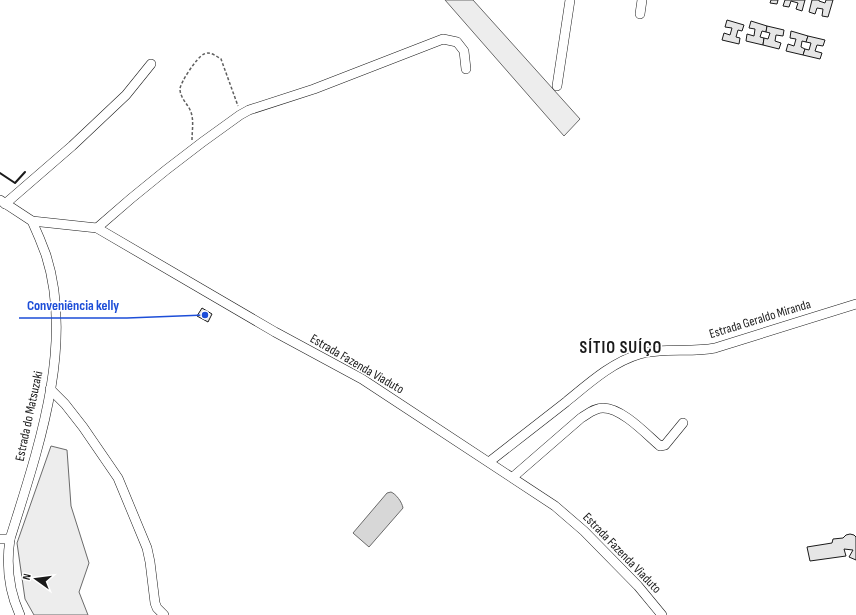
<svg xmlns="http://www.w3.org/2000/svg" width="856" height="615" font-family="'Sofia Sans Condensed',sans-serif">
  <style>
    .built { fill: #ededed; stroke: #6a6a6a }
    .water { fill: #d7d7d7; stroke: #6a6a6a }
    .building { fill: #e6e6e6; stroke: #1a1a1a }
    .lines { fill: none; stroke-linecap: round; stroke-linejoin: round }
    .minor-casing { stroke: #1a1a1a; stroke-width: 10 }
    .path { stroke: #5f5f5f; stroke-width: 1.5; stroke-dasharray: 3 2; stroke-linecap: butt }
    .minor { stroke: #fff; stroke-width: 9 }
    .wall { stroke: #1a1a1a; stroke-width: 2 }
    .labels { text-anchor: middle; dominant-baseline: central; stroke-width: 3; stroke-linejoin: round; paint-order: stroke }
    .street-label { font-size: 13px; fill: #1a1a1a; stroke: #fff }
    .district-label { font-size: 17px; font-weight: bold; letter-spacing: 1px; fill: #1a1a1a; stroke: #fff }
    .leader { fill: none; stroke: #1d4ed8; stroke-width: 1.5 }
    .callout-dot { fill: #1d4ed8; stroke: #fff; stroke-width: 1.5 }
    .callout-label { font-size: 14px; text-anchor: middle; font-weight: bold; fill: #1d4ed8; stroke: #fff; stroke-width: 3; stroke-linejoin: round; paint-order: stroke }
  </style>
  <rect width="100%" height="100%" fill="#fff"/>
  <g class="built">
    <path d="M445 0H473L580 119 564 136Z"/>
    <path d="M51 446 67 450 71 506 89 563 79 592 88 615H34L25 599 17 543Z"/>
  </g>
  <path class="water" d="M391 492C396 494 402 502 403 508L369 547 353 533 387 493Z"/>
  <g class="building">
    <path d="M771 0H778L777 4 770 3Z"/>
    <path d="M785 0H805L802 11 796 9 798 3 791 1 789 7 783 6Z"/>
    <path d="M812 0H819V1L825 3 826 0H833L828 17 822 16 823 9 817 8 815 14 809 12Z"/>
    <path d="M727 20 744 25 742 31 738 30 736 37 740 38 739 44 722 40 724 33 730 35 732 28 725 27Z"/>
    <path d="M751 21 767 26 766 32 762 31 760 37 764 38 763 45 746 41 747 34 754 36 755 29 749 28Z"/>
    <path d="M767 26 784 30 783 36 776 35 775 41 781 43 779 49 763 45 764 38 768 39 770 33 766 32Z"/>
    <path d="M791 31 808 36 806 42 802 41 801 47 805 49 803 55 786 51 788 44 794 46 796 39 790 38Z"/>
    <path d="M808 36 825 40 823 46 817 45 815 51 822 53 820 59 803 55 805 49 809 50 811 43 806 42Z"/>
    <path d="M202 308 212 314 208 322 197 316Z"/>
    <path d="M850 534 854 535 856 537V560L849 557 853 550 844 549 846 556 810 561 807 547 832 543 833 539 843 538 846 535Z"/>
  </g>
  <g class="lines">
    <defs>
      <g id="minor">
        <path d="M640 14 642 0"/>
        <path d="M557 86 570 0"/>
        <path d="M0 200 32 221 97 228 275 332 362 379 555 506 584 531 638 586 662 615"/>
        <path d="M5 204 72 146 126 95 151 64"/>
        <path d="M97 228C143 187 190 150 240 115L249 110 314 89 443 39 457 42 464 51 466 69"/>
        <path d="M50 389 65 404 83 427 118 478 147 548 150 562 155 603 157 608 164 615"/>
        <path d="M489 462C515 442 540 422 566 402 588 384 612 362 640 354 664 347 691 353 715 348L856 304"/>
        <path d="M513 477 581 418C588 414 594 408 603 408 622 408 646 434 660 446L665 445 683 423"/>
        <path d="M0 539H10"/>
        <path d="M20 615C9 591 6 565 10 539 37 452 75 346 46 255 42 244 37 232 32 221"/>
      </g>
    </defs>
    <use href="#minor" class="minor-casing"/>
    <path class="path" d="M192 140C192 131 194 121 191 112 188 104 180 98 180 89 180 83 197 57 204 54 210 51 216 56 221 59L238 106"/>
    <use href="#minor" class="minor"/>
    <path class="wall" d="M0 173 15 183 25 172"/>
  </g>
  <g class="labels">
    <g class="street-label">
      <text transform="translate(760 319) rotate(-17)">Estrada Geraldo Miranda</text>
      <text transform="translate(357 364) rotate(30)">Estrada Fazenda Viaduto</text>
      <text transform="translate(29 416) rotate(-78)">Estrada do Matsuzaki</text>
      <text transform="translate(622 553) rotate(46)">Estrada Fazenda Viaduto</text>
    </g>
    <g class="district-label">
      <text x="621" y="348">SÍTIO SUÍÇO</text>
    </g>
  </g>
  <path class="leader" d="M205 315L127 318H19"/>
  <circle class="callout-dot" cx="205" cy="315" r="4"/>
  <g class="callout-label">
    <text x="73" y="310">Conveniência kelly</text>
  </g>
  <g transform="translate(36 579) rotate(284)" stroke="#ffffff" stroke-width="3" paint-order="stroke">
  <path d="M0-3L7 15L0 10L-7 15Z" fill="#1a1a1a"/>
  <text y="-6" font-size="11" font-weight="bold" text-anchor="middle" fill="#1a1a1a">N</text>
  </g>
</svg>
